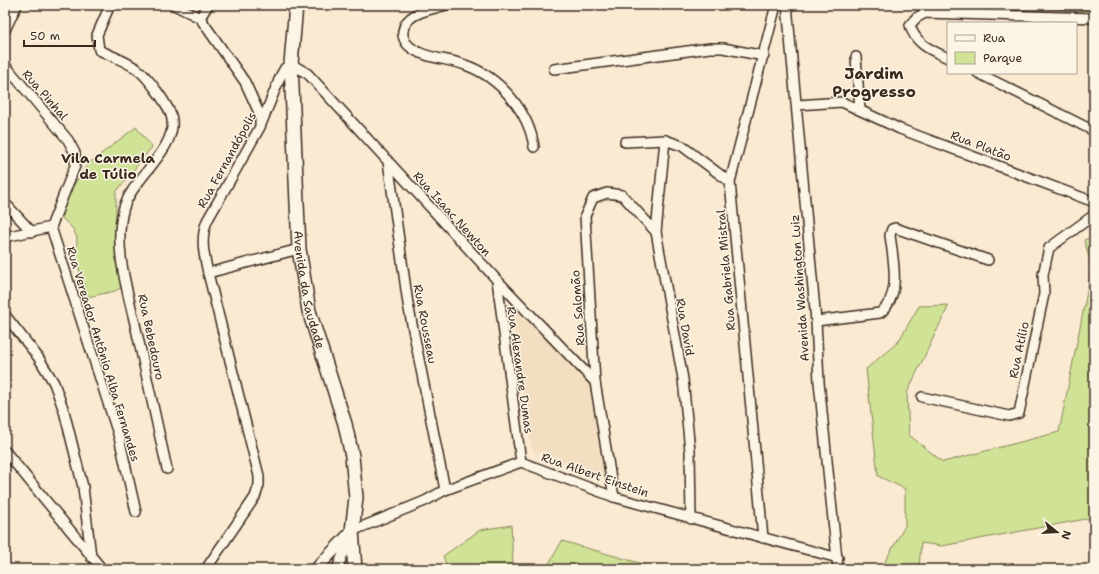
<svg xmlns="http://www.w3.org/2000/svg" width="1099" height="574" font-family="'Shantell Sans',sans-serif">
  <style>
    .built { fill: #f4dec1 }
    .green { fill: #d0e296; stroke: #86865a }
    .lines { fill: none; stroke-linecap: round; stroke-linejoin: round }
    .minor-casing { stroke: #3b2a1e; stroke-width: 12 }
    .tertiary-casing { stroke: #3b2a1e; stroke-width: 14 }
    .secondary-casing { stroke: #3b2a1e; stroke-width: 16 }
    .minor { stroke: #fcf5e5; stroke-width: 9 }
    .tertiary { stroke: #fcf5e5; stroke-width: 11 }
    .secondary { stroke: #fcf5e5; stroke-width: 13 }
    .labels { text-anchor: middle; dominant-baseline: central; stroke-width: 3; stroke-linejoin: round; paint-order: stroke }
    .street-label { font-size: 12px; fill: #3b2a1e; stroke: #fcf5e5 }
    .quarter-label { font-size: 14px; font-weight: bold; fill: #3b2a1e; stroke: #fcf5e5 }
    .district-label { font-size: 16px; font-weight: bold; fill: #3b2a1e; stroke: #fcf5e5 }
  </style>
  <rect width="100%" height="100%" fill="#faead2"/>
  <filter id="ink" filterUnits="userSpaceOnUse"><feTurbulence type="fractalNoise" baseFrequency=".025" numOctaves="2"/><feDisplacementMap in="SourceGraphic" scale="8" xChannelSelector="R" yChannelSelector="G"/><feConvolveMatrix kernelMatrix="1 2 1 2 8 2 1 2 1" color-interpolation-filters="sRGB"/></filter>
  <g filter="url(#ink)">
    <path class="built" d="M511 305 592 383 605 468 603 475 597 476 542 452 536 454 531 447Z"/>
    <g class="green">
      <path d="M1012 5H1094V9L1080 11Z"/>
      <path d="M136 127 152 147 116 192V263L124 286 115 291 88 297 76 259 77 238 73 229 62 218 63 201 88 164Z"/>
      <path d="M1094 236V521L1091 518 942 546 921 543 919 569H886L883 565 905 526V489L878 476 866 369 898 342 919 306 949 305 907 393 909 435 943 462 1059 432 1092 267 1084 240Z"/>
      <path d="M511 525 513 563 524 569H448L443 556 480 530Z"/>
      <path d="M562 541 643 564 652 569H546Z"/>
    </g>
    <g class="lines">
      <defs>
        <g id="minor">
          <path d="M110 5 97 35 99 50C110 55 123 60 134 67 145 73 171 107 172 120 176 151 129 181 123 211 113 250 129 295 137 333 147 378 157 424 167 469"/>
          <path d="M174 5 200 18 245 82 260 115V124"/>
          <path d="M446 5C430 10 406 12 403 31 402 36 405 42 408 45 422 59 448 58 465 65 500 77 529 112 534 147"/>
          <path d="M787 5 816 321 819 382 838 569"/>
          <path d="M200 18 208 5"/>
          <path d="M5 30 17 5"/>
          <path d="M856 57 860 110"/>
          <path d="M948 58C931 50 915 44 910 25L916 18 925 13 1094 18"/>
          <path d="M5 65 68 140 75 153V166L51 227"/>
          <path d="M554 69 710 48H723L764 56"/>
          <path d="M978 73 1092 130 1094 132"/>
          <path d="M797 105 842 102 900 129 1094 202"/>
          <path d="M665 140 656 232 683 379 690 451 691 519"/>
          <path d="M625 142 665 140 682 146 730 182"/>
          <path d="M388 161 408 304 445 490"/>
          <path d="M5 203 32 232"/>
          <path d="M51 227 119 437 136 512"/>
          <path d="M5 237 51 227"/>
          <path d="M208 273 299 249"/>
          <path d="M497 280 521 462"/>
          <path d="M5 315 38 357 54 383 64 411 83 487 91 557"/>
          <path d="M816 321 880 313C902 296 893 260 890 235L892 229 895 228 988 260"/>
          <path d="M922 397 1009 416 1019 413 1044 294 1043 275 1049 248 1094 215"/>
          <path d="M5 451 102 569"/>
          <path d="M614 497 595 382 585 216 593 198 607 193 622 195 656 232"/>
          <path d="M763 538 730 182 776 5"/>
          <path d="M206 569 255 497 259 485V476L208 273C204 255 200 239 207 221L260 127 281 75 285 68 291 64 308 74 497 280 595 382"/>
          <path d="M337 569 352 531 425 501 445 490 521 462 614 497 838 558"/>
        </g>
        <path id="tertiary" d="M316 569 352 531"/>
        <g id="secondary">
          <path id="s1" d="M296 5 291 64 299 249 309 311 345 424 352 456 356 498 352 531 355 569"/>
        </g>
      </defs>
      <use href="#minor" class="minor-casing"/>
      <use href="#tertiary" class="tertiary-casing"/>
      <use href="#secondary" class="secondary-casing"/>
      <use href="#minor" class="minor"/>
      <use href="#tertiary" class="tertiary"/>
      <use href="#secondary" class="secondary"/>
    </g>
  </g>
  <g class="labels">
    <g class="street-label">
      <text transform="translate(45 95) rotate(49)">Rua Pinhal</text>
      <text transform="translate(981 146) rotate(21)">Rua Platão</text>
      <text transform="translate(227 160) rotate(-61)">Rua Fernandópolis</text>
      <text transform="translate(452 214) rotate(48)">Rua Isaac Newton</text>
      <text transform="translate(726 270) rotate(-95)">Rua Gabriela Mistral</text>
      <text transform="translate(800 288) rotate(-94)">Avenida Washington Luiz</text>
      <text stroke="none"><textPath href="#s1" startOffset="286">Avenida da Saudade</textPath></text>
      <text transform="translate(578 308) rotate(-94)">Rua Salomão</text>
      <text transform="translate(425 324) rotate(79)">Rua Rousseau</text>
      <text transform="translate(685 327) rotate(80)">Rua David</text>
      <text transform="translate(151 337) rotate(78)">Rua Bebedouro</text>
      <text transform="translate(1019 350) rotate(-78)">Rua Atílio</text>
      <text transform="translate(103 354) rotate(73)">Rua Vereador Antônio Alba Fernandes</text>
      <text transform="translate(520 370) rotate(82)">Rua Alexandre Dumas</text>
      <text transform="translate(595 475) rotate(19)">Rua Albert Einstein</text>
    </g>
    <g class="quarter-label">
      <text x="108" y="158">Vila Carmela<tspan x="108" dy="16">de Túlio</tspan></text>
    </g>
    <g class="district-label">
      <text x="874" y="73">Jardim<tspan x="874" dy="18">Progresso</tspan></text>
    </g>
  </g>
  <rect width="1099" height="574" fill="none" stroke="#fcf5e5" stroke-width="20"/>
  <rect x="10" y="10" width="1079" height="554" fill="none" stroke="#3b2a1e" stroke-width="1.5" filter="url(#ink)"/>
  <rect x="947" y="22" width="130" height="52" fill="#fcf5e5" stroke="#afa495"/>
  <rect x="955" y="35" width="20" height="6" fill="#fcf5e5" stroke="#afa495"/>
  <text x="983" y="42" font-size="12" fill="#3b2a1e">Rua</text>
  <rect x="955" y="52" width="20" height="12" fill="#d0e296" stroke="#afa495"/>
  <text x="983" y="62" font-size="12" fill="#3b2a1e">Parque</text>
  <g transform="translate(1057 532) rotate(108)" stroke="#fcf5e5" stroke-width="3" paint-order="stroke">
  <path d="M0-3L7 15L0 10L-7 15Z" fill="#3b2a1e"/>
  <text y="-6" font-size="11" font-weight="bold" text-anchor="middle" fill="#3b2a1e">N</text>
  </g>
  <path d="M24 40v6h71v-6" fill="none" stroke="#3b2a1e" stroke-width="2"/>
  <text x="30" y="40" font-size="12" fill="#3b2a1e" stroke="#fcf5e5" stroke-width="3" paint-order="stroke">50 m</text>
</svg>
